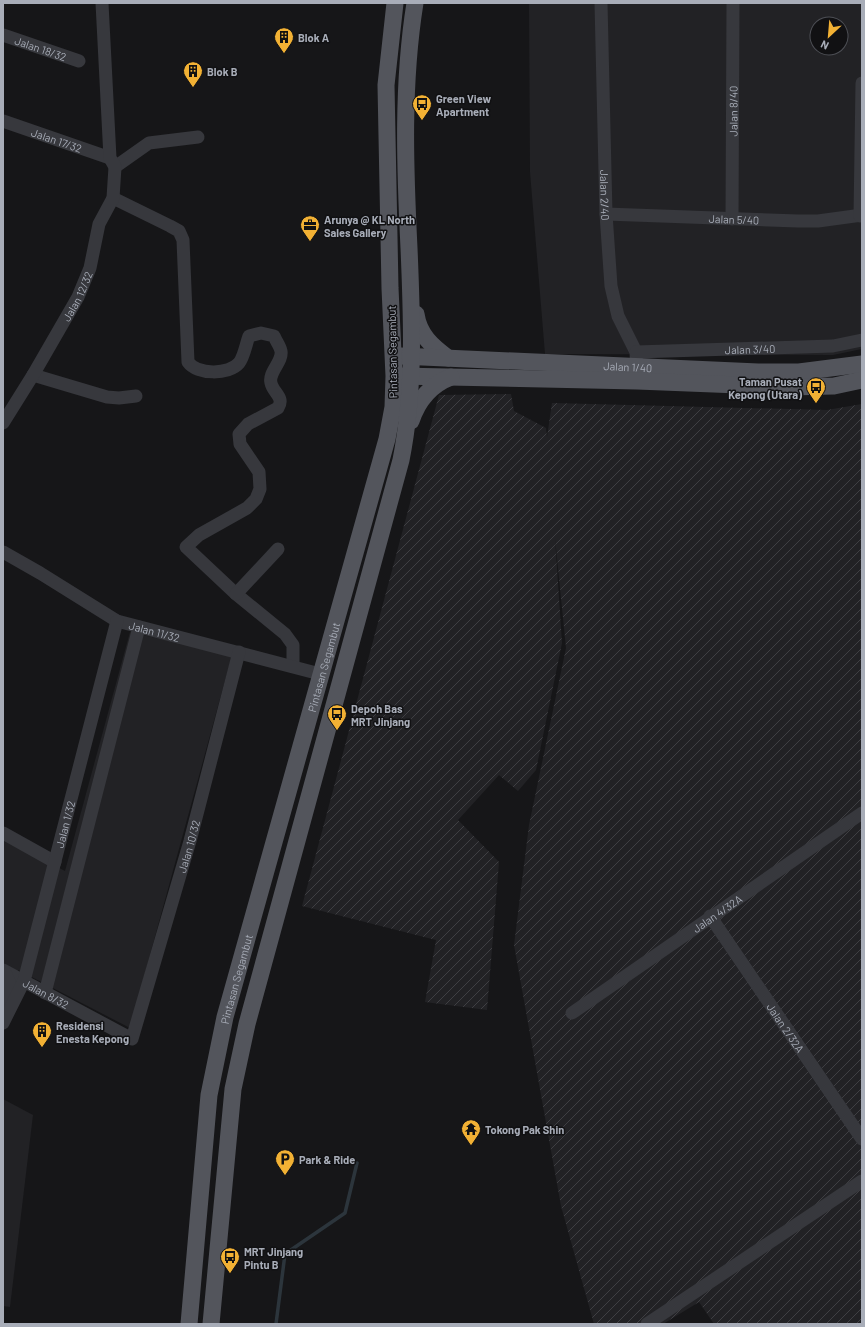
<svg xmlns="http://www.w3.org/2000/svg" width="865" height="1327" font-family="Barlow,sans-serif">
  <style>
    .built { fill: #222225; fill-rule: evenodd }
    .industrial { fill: url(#industrial-furrows) }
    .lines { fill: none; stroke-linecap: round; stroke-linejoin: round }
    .stream { stroke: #2c353c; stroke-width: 3.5 }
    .minor { stroke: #37383d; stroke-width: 13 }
    .major { stroke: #53555c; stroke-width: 17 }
    .labels { text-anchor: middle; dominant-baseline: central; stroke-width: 3; stroke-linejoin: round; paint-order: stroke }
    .poi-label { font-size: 11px; font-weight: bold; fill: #a8adb8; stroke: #111113; text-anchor: start }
    .street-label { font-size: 11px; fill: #a8adb8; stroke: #111113 }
  </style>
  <defs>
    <pattern id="industrial-furrows" width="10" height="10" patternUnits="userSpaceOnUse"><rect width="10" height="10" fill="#222225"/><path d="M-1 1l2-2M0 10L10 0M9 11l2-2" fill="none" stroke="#3f3f43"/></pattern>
  </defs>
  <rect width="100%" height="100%" fill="#161618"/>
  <g class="built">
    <path d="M529 3H862V349L833 355 545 354 530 172ZM817 24H841V48H817Z"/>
    <path d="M130 632 232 655 130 1028 18 970 3 1002V838L65 871Z"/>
    <path d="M3 1099 33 1115 10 1307 3 1306Z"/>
  </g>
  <path class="industrial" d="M511 394 514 411 546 428 547 437 552 403 827 410 862 404V1324H714L699 1302 663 1324H594L561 1206 514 945 529 825 566 648 555 538 562 643 536 770 518 791 499 775 458 820 499 862 487 1010 425 1002 436 940 302 906 439 395Z"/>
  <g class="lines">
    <path class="stream" d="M276 1324 285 1254 345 1213 357 1163"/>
    <g class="minor">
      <path id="s1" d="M601 3 606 214 611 286 618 316 636 352 637 375"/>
      <path id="s2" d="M3 35 79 61"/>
      <path id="s3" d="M3 121 110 158"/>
      <path d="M115 167 149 143 198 137"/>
      <path d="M113 198 170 226 179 231 183 240 188 362C197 375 229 375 239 363 244 357 246 344 249 336L261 333 274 336C276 341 280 346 281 351 283 362 268 372 271 383 273 393 285 397 278 408L248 424 239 434 240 444 259 472 260 489 256 499 247 508 199 535 186 547 236 594 285 634 293 645V666"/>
      <path id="s4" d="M606 214 798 221H818L862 215"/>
      <path d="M860 216 862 83"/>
      <path id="s5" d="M732 219 733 3"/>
      <path id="s6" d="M636 352 833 346 862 340"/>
      <path d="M33 375 107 397 119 398 136 396"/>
      <path id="s7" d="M3 423 33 375 78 297 90 268 99 224 113 198 115 167 110 158 102 3"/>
      <path id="s8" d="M3 552 40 573 117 621 320 674"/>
      <path d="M236 594 278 549"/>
      <path d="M3 833 55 862"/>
      <path id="s9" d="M710 916 862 1139"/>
      <path id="s10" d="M3 970 132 1039 190 841 239 652"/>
      <path d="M45 993 139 627"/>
      <path d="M3 1001 10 984 4 971"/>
      <path id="s11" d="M572 1013 862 813"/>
      <path id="s12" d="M3 1023 24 981 117 621"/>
      <path d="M647 1324 862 1181"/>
    </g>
    <g class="major">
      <path d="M416 314C419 335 432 346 448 358"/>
      <path id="s13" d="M401 356 758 372H799L862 364"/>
      <path d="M399 376 637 381 788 387 834 386 862 380"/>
      <path d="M411 421C418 400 430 385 451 377"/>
      <path id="s14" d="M189 1324 209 1095 225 1017 387 439 393 407 394 376 390 288 386 85 395 3"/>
      <path d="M211 1324 233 1089 247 1024 401 460C415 390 412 318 409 248 405 167 402 84 415 3"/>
    </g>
  </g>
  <defs>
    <symbol id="building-pin" viewBox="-11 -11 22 30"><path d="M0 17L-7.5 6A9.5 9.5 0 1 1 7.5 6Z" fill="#f2b134" stroke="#111113"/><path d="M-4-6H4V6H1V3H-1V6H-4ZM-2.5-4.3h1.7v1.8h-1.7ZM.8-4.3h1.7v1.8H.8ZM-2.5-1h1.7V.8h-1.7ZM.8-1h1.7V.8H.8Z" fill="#111"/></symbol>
    <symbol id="bus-pin" viewBox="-11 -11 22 30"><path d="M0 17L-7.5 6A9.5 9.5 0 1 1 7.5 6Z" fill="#f2b134" stroke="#111113"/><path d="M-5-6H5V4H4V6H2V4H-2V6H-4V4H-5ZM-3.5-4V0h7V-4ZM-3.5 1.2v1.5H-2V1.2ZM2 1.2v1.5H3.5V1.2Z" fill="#111"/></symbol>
    <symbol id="office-pin" viewBox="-11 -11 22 30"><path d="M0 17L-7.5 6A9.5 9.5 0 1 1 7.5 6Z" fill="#f2b134" stroke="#111113"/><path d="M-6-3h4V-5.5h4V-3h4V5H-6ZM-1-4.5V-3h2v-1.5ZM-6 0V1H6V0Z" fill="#111"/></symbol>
    <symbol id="temple-pin" viewBox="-11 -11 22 30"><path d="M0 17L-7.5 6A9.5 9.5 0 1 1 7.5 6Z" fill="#f2b134" stroke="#111113"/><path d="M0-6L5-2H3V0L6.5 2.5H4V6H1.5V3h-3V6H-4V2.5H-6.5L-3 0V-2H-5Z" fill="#111"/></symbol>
    <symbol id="parking-pin" viewBox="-11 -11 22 30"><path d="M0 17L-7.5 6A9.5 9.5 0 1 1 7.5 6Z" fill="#f2b134" stroke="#111113"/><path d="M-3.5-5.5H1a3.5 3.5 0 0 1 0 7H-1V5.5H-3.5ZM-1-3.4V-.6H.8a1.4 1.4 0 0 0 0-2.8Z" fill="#111"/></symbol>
  </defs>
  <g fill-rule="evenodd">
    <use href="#building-pin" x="273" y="26" width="22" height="30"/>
    <use href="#building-pin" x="182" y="60" width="22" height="30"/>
    <use href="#bus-pin" x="411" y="93" width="22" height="30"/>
    <use href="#office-pin" x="299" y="214" width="22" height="30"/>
    <use href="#bus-pin" x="805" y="376" width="22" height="30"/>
    <use href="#bus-pin" x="326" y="703" width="22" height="30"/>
    <use href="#building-pin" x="31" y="1020" width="22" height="30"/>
    <use href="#temple-pin" x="460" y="1118" width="22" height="30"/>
    <use href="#parking-pin" x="274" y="1148" width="22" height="30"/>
    <use href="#bus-pin" x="219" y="1246" width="22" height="30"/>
  </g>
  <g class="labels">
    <g class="poi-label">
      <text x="298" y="37">Blok A</text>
      <text x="207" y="71">Blok B</text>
      <text x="436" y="98">Green View<tspan x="436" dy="13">Apartment</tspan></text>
      <text x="324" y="219">Arunya @ KL North<tspan x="324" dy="13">Sales Gallery</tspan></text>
      <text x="802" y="381" text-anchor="end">Taman Pusat<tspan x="802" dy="13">Kepong (Utara)</tspan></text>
      <text x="351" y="708">Depoh Bas<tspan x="351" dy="13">MRT Jinjang</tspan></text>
      <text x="56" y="1025">Residensi<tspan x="56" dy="13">Enesta Kepong</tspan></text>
      <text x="485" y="1129">Tokong Pak Shin</text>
      <text x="299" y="1159">Park &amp; Ride</text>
      <text x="244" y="1251">MRT Jinjang<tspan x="244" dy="13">Pintu B</tspan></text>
    </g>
    <g class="street-label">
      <text stroke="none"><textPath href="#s2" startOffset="40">Jalan 18/32</textPath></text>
      <text stroke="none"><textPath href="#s5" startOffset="108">Jalan 8/40</textPath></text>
      <text stroke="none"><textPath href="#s3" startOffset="57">Jalan 17/32</textPath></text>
      <text stroke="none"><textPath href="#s1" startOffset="192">Jalan 2/40</textPath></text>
      <text stroke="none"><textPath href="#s4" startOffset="128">Jalan 5/40</textPath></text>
      <text stroke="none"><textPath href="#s7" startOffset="147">Jalan 12/32</textPath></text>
      <text stroke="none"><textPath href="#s6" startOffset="114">Jalan 3/40</textPath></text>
      <text transform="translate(392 352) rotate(-91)">Pintasan Segambut</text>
      <text stroke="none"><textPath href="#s13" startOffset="227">Jalan 1/40</textPath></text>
      <text stroke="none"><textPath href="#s8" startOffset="172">Jalan 11/32</textPath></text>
      <text stroke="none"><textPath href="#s14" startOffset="673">Pintasan Segambut</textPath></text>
      <text stroke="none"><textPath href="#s12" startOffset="209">Jalan 1/32</textPath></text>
      <text stroke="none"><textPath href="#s10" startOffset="347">Jalan 10/32</textPath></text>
      <text stroke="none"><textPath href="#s11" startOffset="176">Jalan 4/32A</textPath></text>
      <text stroke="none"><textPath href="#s14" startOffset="349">Pintasan Segambut</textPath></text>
      <text stroke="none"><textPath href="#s10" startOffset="49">Jalan 8/32</textPath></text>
      <text stroke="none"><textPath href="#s9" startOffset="135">Jalan 2/32A</textPath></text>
    </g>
  </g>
  <rect width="865" height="1327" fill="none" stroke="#a8adb8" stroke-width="8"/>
  <g transform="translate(829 36) rotate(206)"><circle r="19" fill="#111113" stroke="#4d4f55"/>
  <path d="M0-3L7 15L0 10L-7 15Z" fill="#f2b134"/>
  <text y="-6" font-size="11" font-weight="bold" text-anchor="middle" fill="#a8adb8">N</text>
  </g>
</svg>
